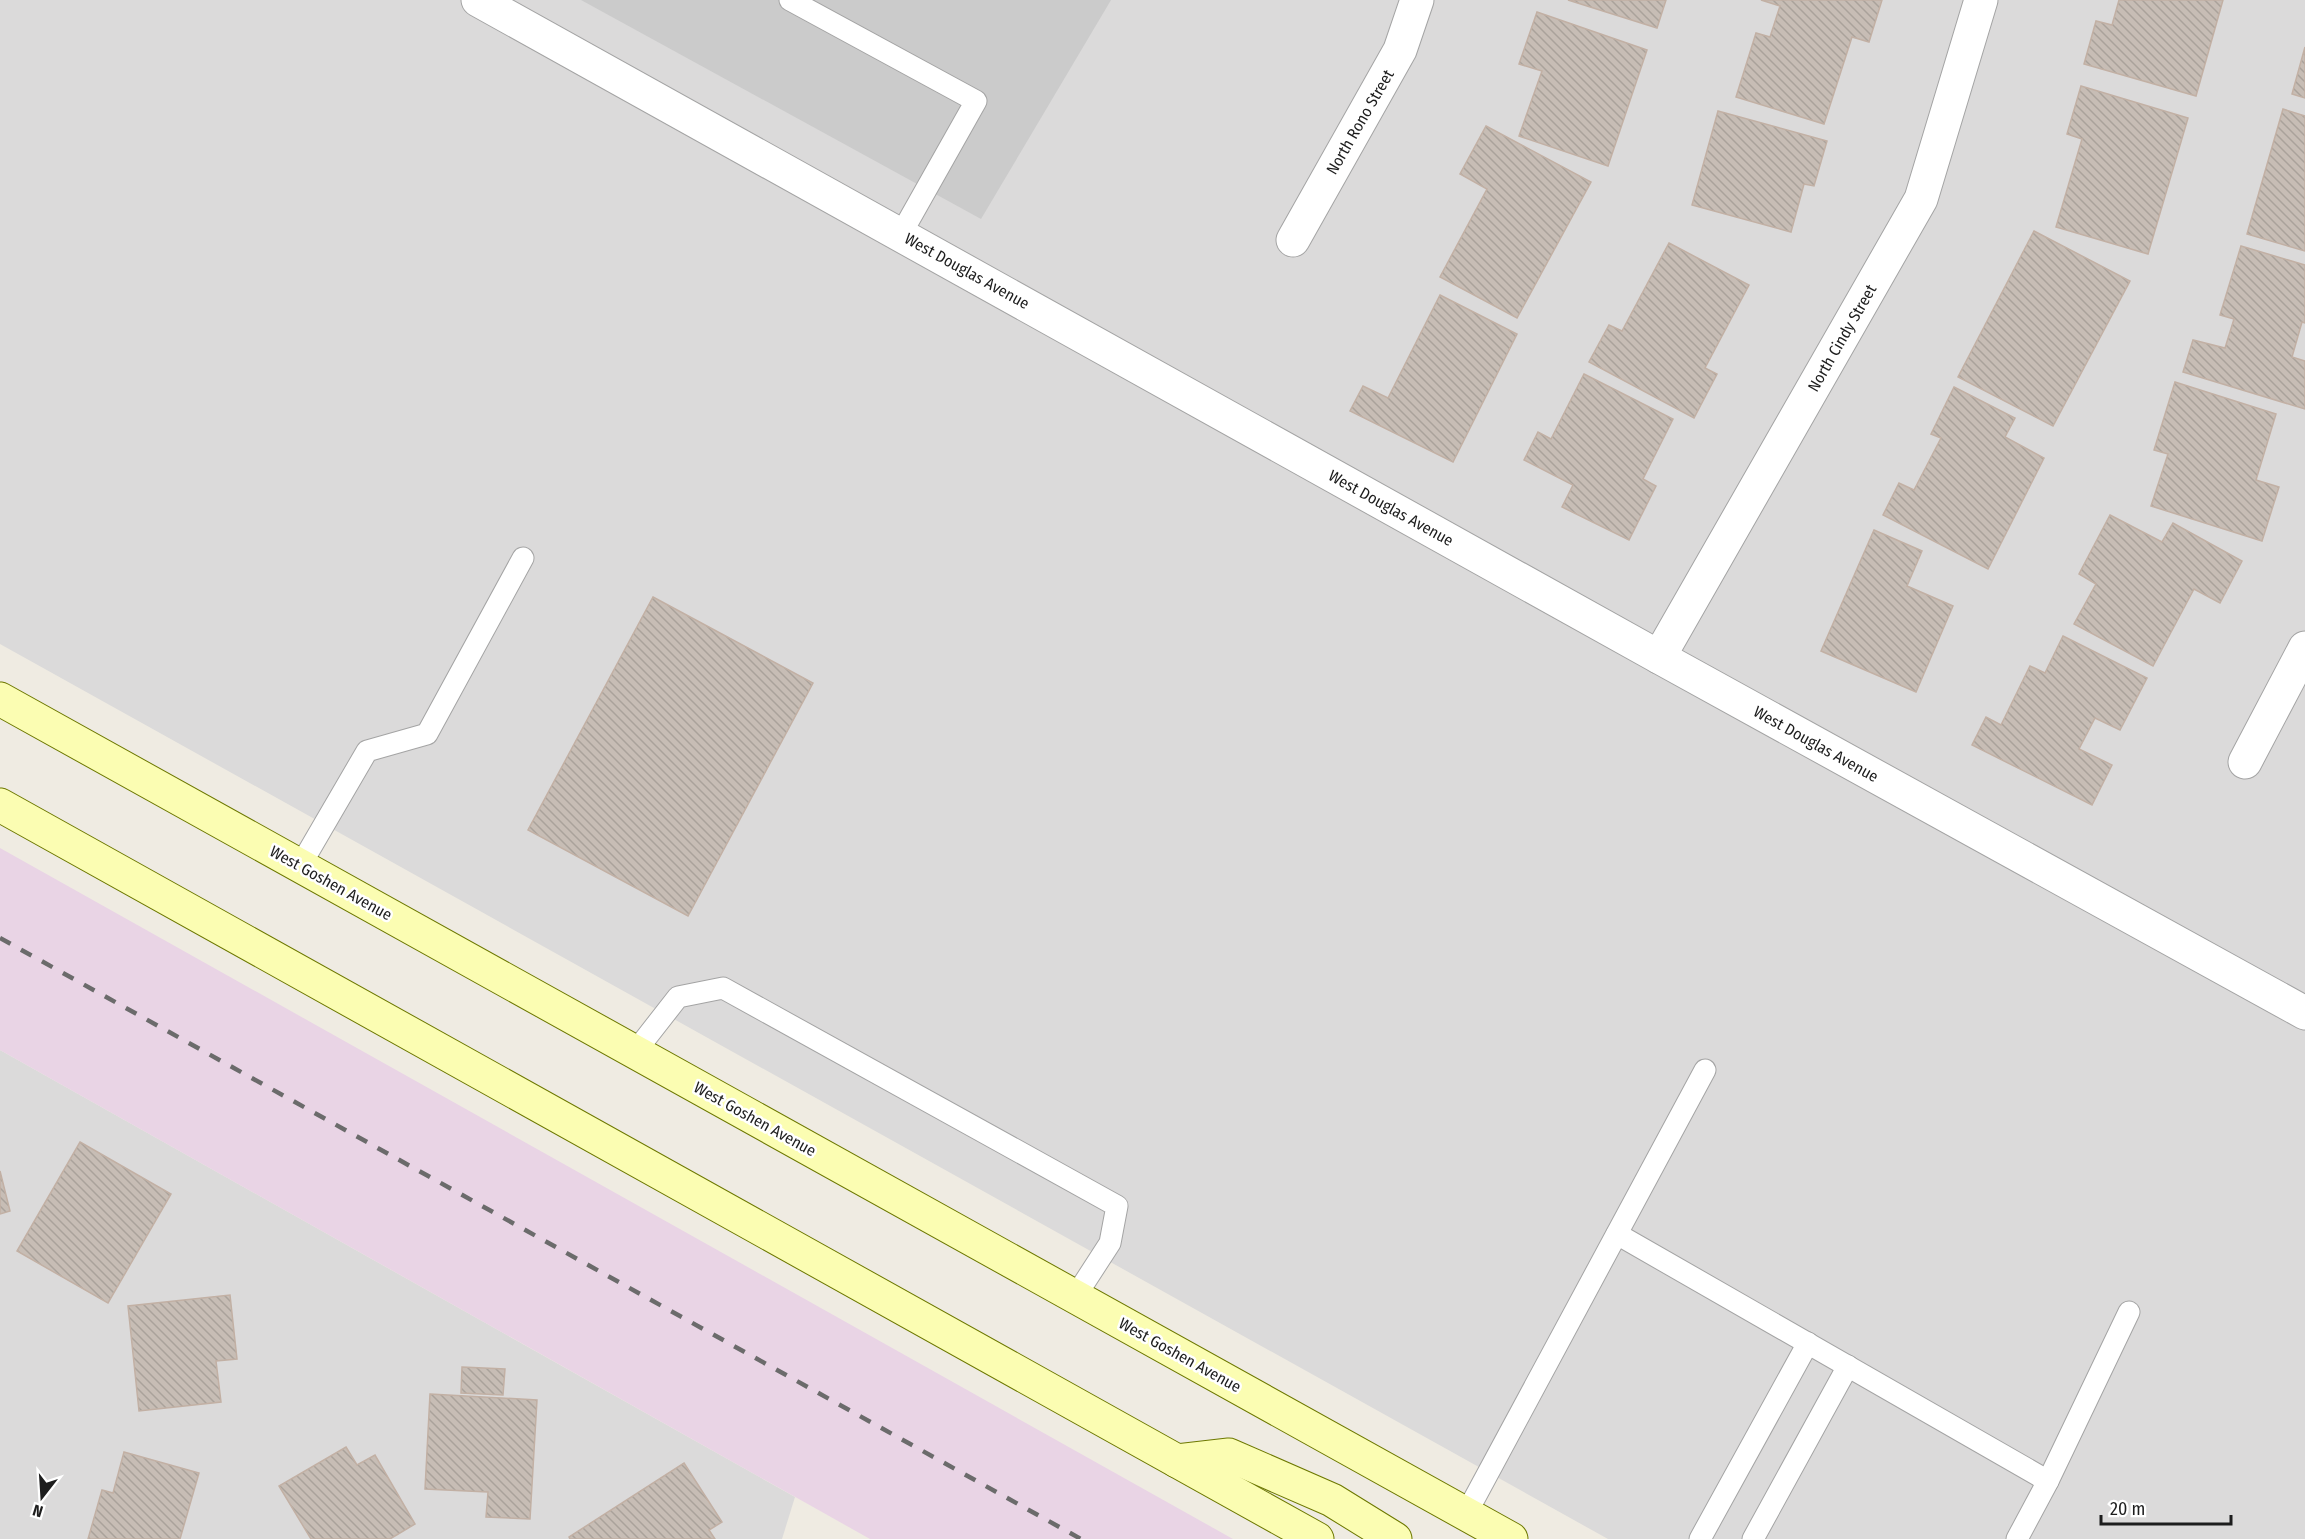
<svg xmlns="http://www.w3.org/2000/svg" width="2305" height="1539" font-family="'Fira Sans Condensed',sans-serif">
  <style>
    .residential { fill: #dbdada }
    .religious { fill: #cbcbcb }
    .railway { fill: #e9d4e5 }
    .building { fill: url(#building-back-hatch); stroke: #c2b0a4; stroke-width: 1.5 }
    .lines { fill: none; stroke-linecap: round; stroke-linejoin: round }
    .service-casing { stroke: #a4a4a4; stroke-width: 23 }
    .minor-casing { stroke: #a4a4a4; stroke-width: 35 }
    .secondary-casing { stroke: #6d7800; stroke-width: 35 }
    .service { stroke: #fff; stroke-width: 21 }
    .minor { stroke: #fff; stroke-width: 33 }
    .secondary { stroke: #fbfdb2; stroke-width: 33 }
    .rail { stroke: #6b6b6b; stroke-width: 4.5; stroke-dasharray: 12 12; stroke-linecap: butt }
    .labels { text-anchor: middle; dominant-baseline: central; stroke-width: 5; stroke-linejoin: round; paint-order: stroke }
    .street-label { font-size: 16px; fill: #1d1d1d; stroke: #fff }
  </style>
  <defs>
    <pattern id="building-back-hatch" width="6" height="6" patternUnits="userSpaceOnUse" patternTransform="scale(1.5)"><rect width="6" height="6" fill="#c7bdb5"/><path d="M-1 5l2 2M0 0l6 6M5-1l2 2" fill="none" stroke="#aaa29b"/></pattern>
  </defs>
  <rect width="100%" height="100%" fill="#efebe2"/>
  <g class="residential">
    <path d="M0 0H2305V1539H1608L0 644Z"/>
    <path d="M0 1050 795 1497 782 1539H0Z"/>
  </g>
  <path class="religious" d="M581 0H1111L981 219Z"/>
  <path class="railway" d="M0 848 1233 1539H870L0 1050Z"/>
  <g class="building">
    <path d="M1568 0H1666L1657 28Z"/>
    <path d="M1761 0H1882L1869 42 1852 37 1824 124 1736 97 1756 33 1770 37 1780 6Z"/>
    <path d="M2119 0H2223L2196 96 2084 64 2096 21 2112 25Z"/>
    <path d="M1537 12 1647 50 1608 166 1519 136 1542 71 1519 64Z"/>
    <path d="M2305 47V98L2292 94Z"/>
    <path d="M2081 86 2188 118 2148 254 2056 227 2082 139 2067 134Z"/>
    <path d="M2283 109 2305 116V251L2247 234Z"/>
    <path d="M1718 111 1827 141 1814 186 1804 184 1791 232 1692 205Z"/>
    <path d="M1486 126 1591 182 1517 318 1440 277 1487 189 1460 174Z"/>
    <path d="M2034 231 2130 281 2053 426 1958 377Z"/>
    <path d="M1669 243 1749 285 1705 368 1717 374 1694 418 1589 362 1609 325 1622 331Z"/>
    <path d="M2241 246 2305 265V323L2302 322 2292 357 2305 361V409L2183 372 2193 340 2225 348 2234 319 2220 315Z"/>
    <path d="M1440 295 1517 334 1453 462 1350 411 1363 386 1388 398Z"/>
    <path d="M1584 374 1673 419 1643 479 1656 486 1629 540 1562 507 1573 485 1524 460 1538 432 1551 439Z"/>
    <path d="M2175 382 2276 414 2256 480 2279 487 2262 541 2151 506 2168 454 2154 450Z"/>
    <path d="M1954 387 2015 418 2005 437 2044 458 1988 569 1883 515 1899 483 1914 490 1941 438 1931 434Z"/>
    <path d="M2110 515 2162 542 2173 523 2242 561 2220 603 2194 589 2153 666 2074 624 2096 584 2079 574Z"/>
    <path d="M1874 530 1922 551 1907 586 1953 606 1916 692 1821 651Z"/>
    <path d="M653 597 813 683 688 916 528 830Z"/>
    <path d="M2063 636 2147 678 2120 730 2095 718 2079 749 2112 765 2092 805 1972 745 1986 717 2001 725 2030 666 2045 673Z"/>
    <path d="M80 1142 171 1194 108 1303 17 1251Z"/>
    <path d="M0 1171 10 1211 0 1214Z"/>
    <path d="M230 1295 237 1359 216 1361 221 1402 139 1411 128 1306Z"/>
    <path d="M462 1367 505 1369 503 1395 461 1393Z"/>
    <path d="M430 1394 537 1400 530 1519 486 1517 488 1492 425 1489Z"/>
    <path d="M346 1447 357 1465 375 1455 415 1524 390 1539H311L279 1486Z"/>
    <path d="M124 1452 199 1473 180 1539H88L102 1490 113 1493Z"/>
    <path d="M684 1463 722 1522 709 1530 715 1539H570L569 1537Z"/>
  </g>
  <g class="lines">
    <defs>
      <g id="service">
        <path d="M790 0 976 101 901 234"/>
        <path d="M300 866 367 751 427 734 523 558"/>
        <path d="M635 1052 678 997 723 988 1117 1206 1110 1243 1075 1297"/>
        <path d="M1617 1234 2048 1481"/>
        <path d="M1466 1514 1705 1070"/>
        <path d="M1700 1539 1808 1343"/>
        <path d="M1753 1539 1848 1366"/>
        <path d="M2017 1539 2048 1481 2129 1312"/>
      </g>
      <g id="minor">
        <path d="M478 0 1659 657 2305 1013"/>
        <path d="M1293 240 1400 50 1417 0"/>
        <path d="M1659 657 1921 199 1981 0"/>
        <path d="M2245 762 2305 648"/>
      </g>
      <g id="secondary">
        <path d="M0 699 1511 1539"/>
        <path d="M0 805 1317 1539"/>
        <path d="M1177 1461 1229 1455 1332 1500 1395 1539"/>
      </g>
    </defs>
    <use href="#service" class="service-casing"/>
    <use href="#minor" class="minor-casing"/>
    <use href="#secondary" class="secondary-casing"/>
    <use href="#service" class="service"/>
    <use href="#minor" class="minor"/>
    <use href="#secondary" class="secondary"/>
    <path class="rail" d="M0 938 1081 1539"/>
  </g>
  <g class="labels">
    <g class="street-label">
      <text transform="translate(1360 122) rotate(-60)">North Rono Street</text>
      <text transform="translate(967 271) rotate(29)">West Douglas Avenue</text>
      <text transform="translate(1842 338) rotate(-60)">North Cindy Street</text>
      <text transform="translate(1391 508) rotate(29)">West Douglas Avenue</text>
      <text transform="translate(1816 744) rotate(29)">West Douglas Avenue</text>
      <text transform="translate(331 883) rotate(29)">West Goshen Avenue</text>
      <text transform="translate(755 1119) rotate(29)">West Goshen Avenue</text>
      <text transform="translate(1180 1355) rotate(29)">West Goshen Avenue</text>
    </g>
  </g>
  <g transform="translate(42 1497) rotate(197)" stroke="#ffffff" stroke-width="4.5" paint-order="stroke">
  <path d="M0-4.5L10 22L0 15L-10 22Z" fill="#1d1d1d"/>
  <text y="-9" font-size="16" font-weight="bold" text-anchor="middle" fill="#1d1d1d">N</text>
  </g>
  <path d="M2101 1515v9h130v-9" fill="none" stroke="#1d1d1d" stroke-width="3"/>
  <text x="2110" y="1515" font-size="18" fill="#1d1d1d" stroke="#ffffff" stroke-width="4.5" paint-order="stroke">20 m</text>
</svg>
